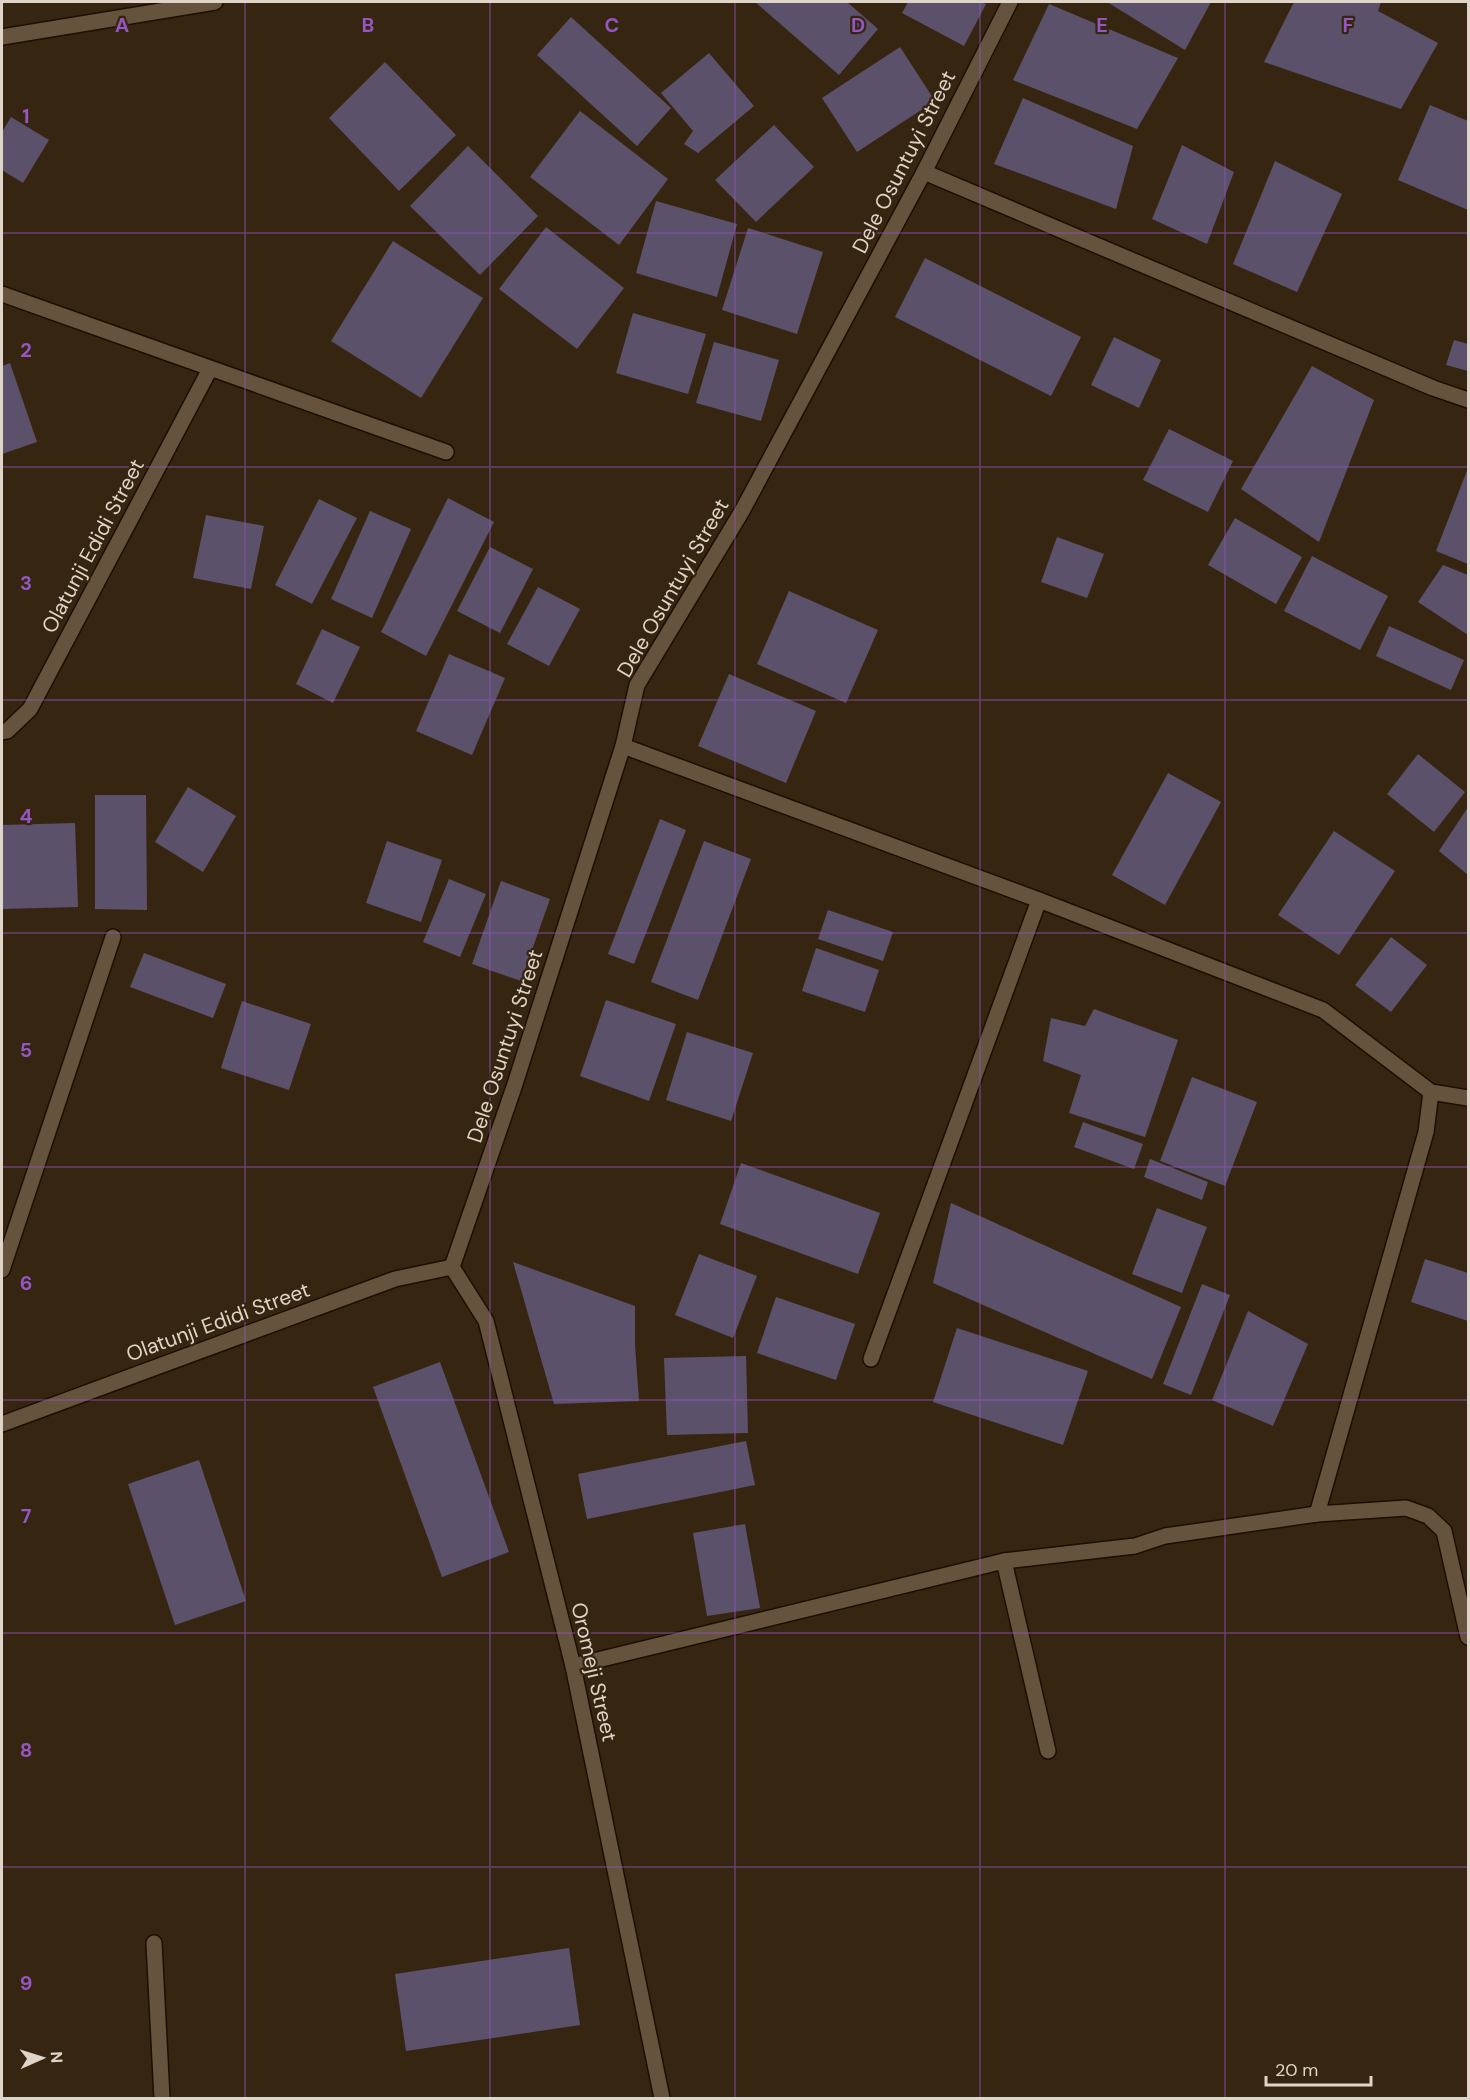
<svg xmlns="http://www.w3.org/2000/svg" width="1470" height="2100" font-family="'DM Sans',sans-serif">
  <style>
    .building { fill: #5b516a }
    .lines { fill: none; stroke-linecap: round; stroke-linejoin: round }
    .minor-casing { stroke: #1d0f00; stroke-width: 18 }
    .minor { stroke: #65533d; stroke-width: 15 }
    .grid { fill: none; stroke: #9456c1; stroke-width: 1.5; stroke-opacity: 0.55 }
    .labels { text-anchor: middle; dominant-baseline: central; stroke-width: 4.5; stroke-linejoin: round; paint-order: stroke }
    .street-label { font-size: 21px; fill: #ded4c7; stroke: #362611 }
    .grid-label { font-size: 20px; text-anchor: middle; font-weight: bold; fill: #9456c1; stroke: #362611; stroke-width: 4.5; stroke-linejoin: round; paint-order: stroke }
  </style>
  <rect width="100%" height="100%" fill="#362611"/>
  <g class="building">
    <path d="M755 2H847L878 29 839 75Z"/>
    <path d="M908 2H981L986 4 964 46 902 13Z"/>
    <path d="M1107 2H1211L1185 50Z"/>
    <path d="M1294 2H1381L1378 11 1438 43 1401 109 1264 62Z"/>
    <path d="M1049 4 1178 58 1137 129 1013 80Z"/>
    <path d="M571 17 671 108 637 146 537 55Z"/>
    <path d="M900 47 935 101 857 152 822 98Z"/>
    <path d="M709 53 754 106 698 153 684 144 693 131 661 93Z"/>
    <path d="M385 62 456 135 399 191 329 118Z"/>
    <path d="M1023 98 1133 146 1116 209 994 164Z"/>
    <path d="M1430 105 1468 121V210L1398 180Z"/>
    <path d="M580 111 668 179 619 245 530 177Z"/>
    <path d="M11 117 49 140 23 183 2 170V132Z"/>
    <path d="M774 125 814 167 756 222 715 180Z"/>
    <path d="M1182 145 1234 172 1207 244 1152 219Z"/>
    <path d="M468 146 538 216 480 275 410 206Z"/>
    <path d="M1275 161 1342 194 1297 292 1233 264Z"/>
    <path d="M656 201 737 224 717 297 636 273Z"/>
    <path d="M546 227 624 288 577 349 499 289Z"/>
    <path d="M748 228 823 252 797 334 722 310Z"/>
    <path d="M393 241 483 298 421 398 331 341Z"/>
    <path d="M925 258 1081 337 1051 396 895 317Z"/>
    <path d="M633 313 706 334 688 394 616 373Z"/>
    <path d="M1114 337 1161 360 1139 408 1091 385Z"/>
    <path d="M1454 340 1468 344V371L1446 365Z"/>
    <path d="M714 342 779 360 761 421 696 403Z"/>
    <path d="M10 363 37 442 2 454V366Z"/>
    <path d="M1312 366 1374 400 1319 542 1241 489Z"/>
    <path d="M1169 429 1233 461 1208 512 1143 480Z"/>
    <path d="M1468 468V564L1436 551Z"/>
    <path d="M448 498 494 522 426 656 381 632Z"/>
    <path d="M319 499 357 518 312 604 275 585Z"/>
    <path d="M370 511 411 529 372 618 331 599Z"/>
    <path d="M206 515 264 526 251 589 193 578Z"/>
    <path d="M1235 518 1302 557 1276 604 1208 565Z"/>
    <path d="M1057 537 1104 554 1087 598 1041 582Z"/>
    <path d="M490 547 533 569 500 633 457 611Z"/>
    <path d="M1312 556 1388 596 1360 650 1284 611Z"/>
    <path d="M1443 565 1468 575V635L1418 602Z"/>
    <path d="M538 587 580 609 549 666 507 644Z"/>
    <path d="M789 591 878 630 846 703 757 664Z"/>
    <path d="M1389 626 1464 660 1451 690 1376 656Z"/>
    <path d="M322 629 360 647 333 703 296 684Z"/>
    <path d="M449 654 505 678 472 755 416 731Z"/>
    <path d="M729 674 816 711 786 783 698 746Z"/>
    <path d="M1418 754 1465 792 1434 832 1387 794Z"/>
    <path d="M1168 773 1221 802 1165 905 1112 875Z"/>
    <path d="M188 787 236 816 203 872 155 842Z"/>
    <path d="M95 795H146L147 910 95 909Z"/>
    <path d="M1468 807V875L1439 851Z"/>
    <path d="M660 819 686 830 634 964 608 954Z"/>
    <path d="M75 823 78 907 2 909V825Z"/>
    <path d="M1334 831 1395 871 1339 955 1278 915Z"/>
    <path d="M387 841 442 860 421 922 366 903Z"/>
    <path d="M704 841 751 859 698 1000 651 982Z"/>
    <path d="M449 879 486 894 460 957 423 942Z"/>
    <path d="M501 881 550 899 521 981 472 964Z"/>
    <path d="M828 910 893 932 883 961 818 939Z"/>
    <path d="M1391 937 1427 965 1391 1012 1355 985Z"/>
    <path d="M816 948 879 970 865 1012 802 991Z"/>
    <path d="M144 953 226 984 213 1018 130 987Z"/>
    <path d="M606 1000 676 1024 649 1101 580 1076Z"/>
    <path d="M242 1001 311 1024 289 1090 221 1068Z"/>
    <path d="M1094 1009 1178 1040 1145 1137 1069 1113 1081 1075 1043 1061 1051 1018 1085 1026Z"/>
    <path d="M687 1032 753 1053 731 1121 666 1100Z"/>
    <path d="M1192 1077 1257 1102 1225 1186 1160 1161Z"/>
    <path d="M1083 1122 1143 1144 1134 1169 1074 1147Z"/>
    <path d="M1150 1159 1208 1182 1202 1200 1144 1177Z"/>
    <path d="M741 1163 880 1213 858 1274 720 1224Z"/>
    <path d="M951 1203 1181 1307 1152 1379 933 1283Z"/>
    <path d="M1157 1208 1207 1227 1182 1293 1132 1274Z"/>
    <path d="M699 1254 757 1276 733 1338 675 1315Z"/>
    <path d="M1425 1259 1468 1273V1321L1411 1302Z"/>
    <path d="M513 1262 635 1306V1345L639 1401 554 1404Z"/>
    <path d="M1202 1284 1230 1295 1191 1395 1163 1384Z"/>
    <path d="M776 1297 855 1324 836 1380 757 1353Z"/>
    <path d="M1248 1311 1308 1344 1273 1426 1212 1400Z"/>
    <path d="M957 1328 1088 1371 1063 1445 933 1402Z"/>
    <path d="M746 1356 748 1433 667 1435 664 1358Z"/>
    <path d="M440 1362 509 1552 442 1577 373 1387Z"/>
    <path d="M746 1441 755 1485 587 1519 578 1474Z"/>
    <path d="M199 1460 246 1601 175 1625 128 1484Z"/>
    <path d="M745 1524 760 1608 707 1616 693 1533Z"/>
    <path d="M569 1948 580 2025 406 2051 395 1974Z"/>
  </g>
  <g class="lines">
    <defs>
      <g id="minor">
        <path d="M2 37 215 2"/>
        <path d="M924 172 1433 388 1468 400"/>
        <path d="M2 294 446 452"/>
        <path d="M2 732 7 731 30 709 210 369"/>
        <path d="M623 746 1039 900 1323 1010 1431 1092 1468 1098"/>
        <path d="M452 1267 514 1087 623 746 637 685 742 511 924 172 1010 2"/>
        <path d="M452 1267 486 1321 573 1666 662 2098"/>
        <path d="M2 1270 113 937"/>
        <path d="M871 1359 1039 900"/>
        <path d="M2 1424 395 1279 452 1267"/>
        <path d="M1317 1514 1426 1132 1431 1092"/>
        <path d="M1004 1561 1048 1751"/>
        <path d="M573 1666 1004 1561 1135 1546 1165 1536 1317 1514 1406 1508 1428 1516 1444 1531 1468 1637"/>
        <path d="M154 1943 162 2098"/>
      </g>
    </defs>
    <use href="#minor" class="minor-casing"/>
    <use href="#minor" class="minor"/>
  </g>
  <path class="grid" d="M245 2V2098M490 2V2098M735 2V2098M980 2V2098M1225 2V2098M2 233H1468M2 467H1468M2 700H1468M2 933H1468M2 1167H1468M2 1400H1468M2 1633H1468M2 1867H1468"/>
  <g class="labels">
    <g class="street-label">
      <text transform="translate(904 162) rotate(-63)">Dele Osuntuyi Street</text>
      <text transform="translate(93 546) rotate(-62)">Olatunji Edidi Street</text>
      <text transform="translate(673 588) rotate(-60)">Dele Osuntuyi Street</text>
      <text transform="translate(505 1046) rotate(-72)">Dele Osuntuyi Street</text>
      <text transform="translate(218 1322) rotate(-20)">Olatunji Edidi Street</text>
      <text transform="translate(594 1672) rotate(77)">Oromeji Street</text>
    </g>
  </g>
  <g class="grid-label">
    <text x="122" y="32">A</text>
    <text x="368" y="32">B</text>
    <text x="612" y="32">C</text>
    <text x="858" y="32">D</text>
    <text x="1102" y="32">E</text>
    <text x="1348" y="32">F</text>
    <text x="26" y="123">1</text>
    <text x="26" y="357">2</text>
    <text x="26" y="590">3</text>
    <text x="26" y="823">4</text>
    <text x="26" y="1057">5</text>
    <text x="26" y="1290">6</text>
    <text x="26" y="1523">7</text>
    <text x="26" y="1757">8</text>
    <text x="26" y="1990">9</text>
  </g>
  <rect width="1470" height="2100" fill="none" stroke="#ded4c7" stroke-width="6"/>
  <g transform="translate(42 2058) rotate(87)" stroke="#362611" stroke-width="4.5" paint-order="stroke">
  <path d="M0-4.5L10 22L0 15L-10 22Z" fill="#ded4c7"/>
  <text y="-9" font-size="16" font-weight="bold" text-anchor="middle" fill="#ded4c7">N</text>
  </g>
  <path d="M1266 2076v9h105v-9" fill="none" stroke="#ded4c7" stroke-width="3"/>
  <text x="1275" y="2076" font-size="18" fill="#ded4c7" stroke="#362611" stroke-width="4.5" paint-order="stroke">20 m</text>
</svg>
